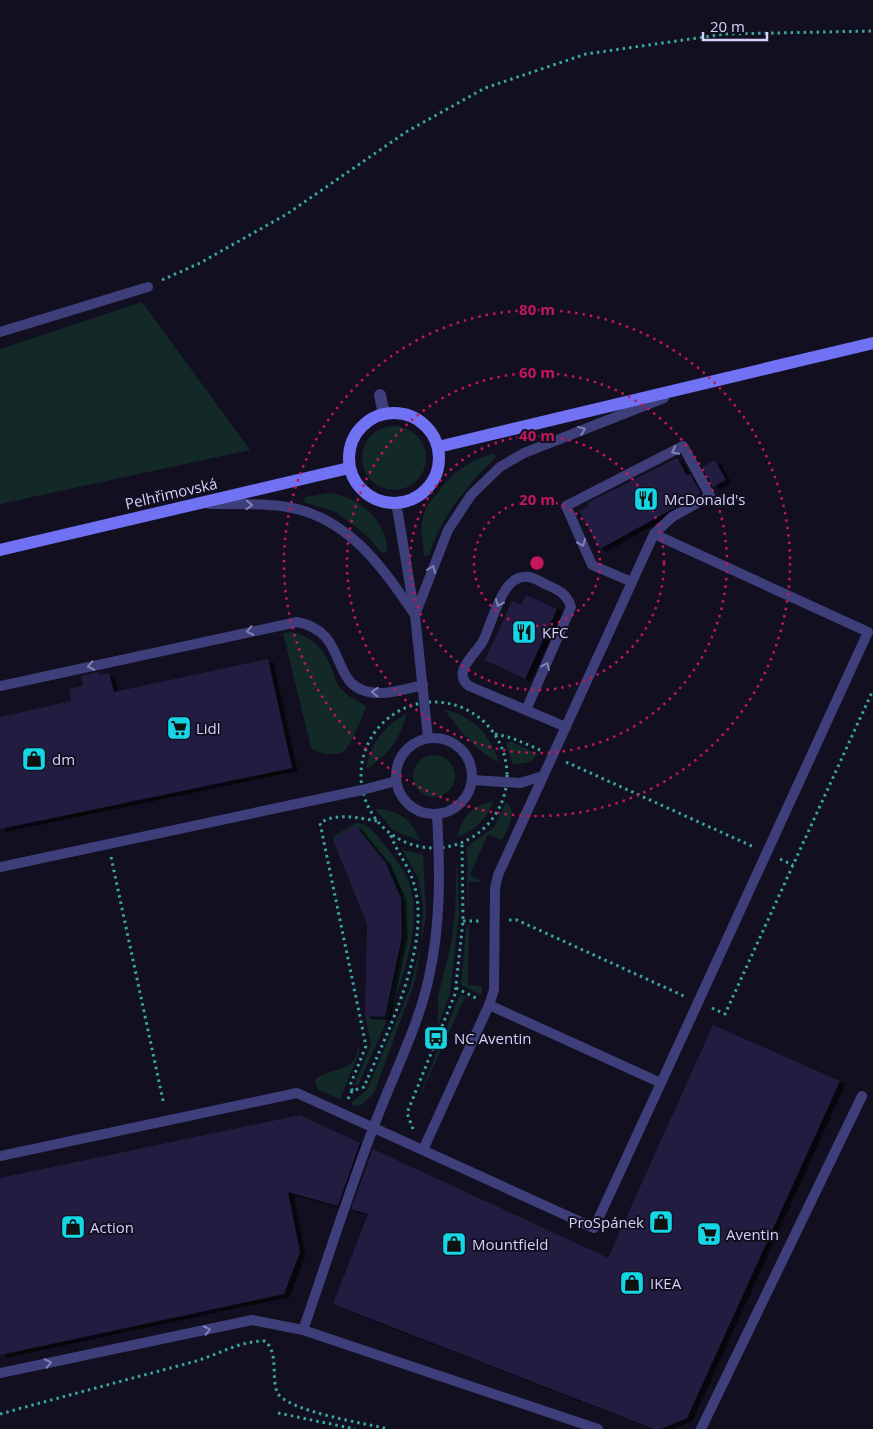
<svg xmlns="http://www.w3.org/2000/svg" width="873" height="1429" font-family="'Open Sans',sans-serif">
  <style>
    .green { fill: #122928 }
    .building { fill: #221c3f; filter: url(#shadow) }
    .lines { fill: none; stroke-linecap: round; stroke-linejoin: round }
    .path { stroke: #38a89e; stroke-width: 3; stroke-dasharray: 2.5 4; stroke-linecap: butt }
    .service { stroke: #3e3e7b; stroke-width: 10 }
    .minor { stroke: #3e3e7b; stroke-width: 12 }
    .secondary { stroke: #7172f3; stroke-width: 12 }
    .oneway { stroke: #8280b5 }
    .ring { fill: none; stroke: #c2185b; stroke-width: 2.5; stroke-dasharray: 2.5 5 }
    .labels { text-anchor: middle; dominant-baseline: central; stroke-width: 4; stroke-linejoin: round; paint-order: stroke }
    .street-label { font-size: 15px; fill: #d5d1fb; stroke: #110f20 }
    .poi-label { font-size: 15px; fill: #d5d1fb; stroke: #110f20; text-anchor: start }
    .centre { fill: #c2185b; stroke: #110f20; stroke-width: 2.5 }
    .ring-label { font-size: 15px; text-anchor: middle; font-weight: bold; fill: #c2185b; stroke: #110f20; stroke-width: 4; stroke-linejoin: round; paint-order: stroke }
  </style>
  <defs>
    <filter id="shadow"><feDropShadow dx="5.5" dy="3" stdDeviation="0" flood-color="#0009"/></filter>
  </defs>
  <rect width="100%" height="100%" fill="#110f20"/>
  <g class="green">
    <path d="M142 302 250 450 0 504V349Z"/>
    <circle cx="394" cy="458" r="32"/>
    <path d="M493 453 496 457 476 477 453 506 436 536 429 555 424 556 421 526 426 507 453 474 475 460Z"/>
    <path d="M328 493C356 494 389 522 387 552L382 553 367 536 345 519 335 512 304 502 305 497Z"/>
    <path d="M293 632C314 638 325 650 332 670 335 676 336 683 340 688 347 696 357 701 366 706 364 714 350 747 344 751 336 758 318 753 311 748L283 633Z"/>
    <path d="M444 709C473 717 490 734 499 762 476 752 459 729 444 709Z"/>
    <path d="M406 714C402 738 386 757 366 769 370 744 383 727 406 714Z"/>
    <path d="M510 741 538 754 530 762 513 765 506 744Z"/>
    <circle cx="434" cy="776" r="21"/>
    <path d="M493 802C486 819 476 830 458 837 460 817 473 805 493 802Z"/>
    <path d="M506 802C519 811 507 829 502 840L488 834 470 875 483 882H469L468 916 467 847 494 827Z"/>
    <path d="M375 809C398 809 412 820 420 841L393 830Z"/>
    <path d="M356 823C370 823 379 838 387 848 395 858 403 868 408 880 431 935 380 1035 358 1086L354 1085 371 1045 365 1016 385 1017C396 974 416 920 394 878 385 858 369 842 355 825L333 840 334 836Z"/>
    <path d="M402 849 423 855 426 914 415 981 374 1093 361 1105 352 1106V1102L367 1090 409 991 421 945 423 905 418 878Z"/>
    <path d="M457 853 459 914 450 994 438 1026V997L451 944 455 914Z"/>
    <path d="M469 924 468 985 482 986V995L461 985 466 929Z"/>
    <path d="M460 994 479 1002 465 997 415 1107Z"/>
    <path d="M359 1044V1053L340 1099 318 1090 315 1082 317 1078C336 1065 354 1076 359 1044Z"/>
  </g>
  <g class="building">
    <path d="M677 458 687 475 690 474 701 493 600 549 579 511 589 506 587 503Z"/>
    <path d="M715 460 726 480 713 487 702 467Z"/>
    <path d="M526 595 557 609 525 679 485 660 512 601 521 605Z"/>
    <path d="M268 659 292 768 0 829V717L71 701 69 689 83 686 81 676 99 672 100 675 109 673 114 692Z"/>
    <path d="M355 825 386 863 401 898 402 936 385 1017 365 1016 367 924 333 840Z"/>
    <path d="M713 1025 840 1081 687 1418 661 1429H654L333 1304 368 1214 351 1209 373 1149 608 1258Z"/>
    <path d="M300 1115 360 1143 338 1206 288 1192 300 1252 284 1294 0 1355V1178Z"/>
  </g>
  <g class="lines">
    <g class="path">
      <path d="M162 280 200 263 287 214 406 132 485 88 586 54 725 34 873 31"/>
      <circle cx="434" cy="775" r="73"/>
      <path d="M495 734 512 738 540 750"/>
      <path d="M566 762 754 847"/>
      <path d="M111 857 164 1105"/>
      <path d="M780 859 793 865"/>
      <path d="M509 920H517L684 996"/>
      <path d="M463 921H480"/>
      <path d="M456 988 476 998"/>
      <path d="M712 1008 725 1014 873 690"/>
      <path d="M352 1091 351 1083 366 1046 320 823C337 812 358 818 377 821"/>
      <path d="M348 1099 352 1091 364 1087C388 1030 435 940 412 878 406 862 395 849 390 833"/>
      <path d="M413 1129 407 1113 455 994 463 921 462 843"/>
      <path d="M278 1413 355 1429"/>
      <path d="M0 1414C65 1396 130 1379 196 1361 219 1354 240 1341 265 1341 279 1354 271 1375 277 1392 285 1411 368 1424 389 1429"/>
    </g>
    <g class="service">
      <path d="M0 332 148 287"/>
      <path d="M396 502 415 615 428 738"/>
      <path d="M209 504C233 504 258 503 281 506 346 514 381 565 415 615"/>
      <path d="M632 582 592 565 566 506 683 446 710 496 672 517 654 534"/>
      <path d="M415 615 448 530 471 495 500 467 524 453 664 398"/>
      <path d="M0 686 297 622C354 633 324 693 381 693 394 693 409 688 423 685"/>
      <path d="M526 710 571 607C567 594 559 590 547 585 541 582 535 578 529 577 502 572 493 622 483 641 476 654 451 672 469 686L566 727"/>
      <circle cx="434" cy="776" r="38"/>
      <path d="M472 780 520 783 543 776"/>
      <path d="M0 867 362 790 396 781"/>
      <path d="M489 1005 494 990 495 888 498 875 654 534 868 632 661 1083"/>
      <path d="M0 1156 297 1093 594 1228 661 1083 489 1005 423 1150"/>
      <path d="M303 1330C327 1262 348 1193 374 1126 392 1077 418 1028 429 977 441 923 440 869 437 815"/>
      <path d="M0 1373 252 1320 303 1330 598 1429"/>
      <path d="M701 1429 862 1096"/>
    </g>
    <path class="minor" d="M380 395 384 414"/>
    <g class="secondary">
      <circle cx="394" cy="458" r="45"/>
      <path d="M438 447 873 343"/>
      <path d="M0 550 349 468"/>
    </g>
  </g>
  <defs><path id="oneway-chevron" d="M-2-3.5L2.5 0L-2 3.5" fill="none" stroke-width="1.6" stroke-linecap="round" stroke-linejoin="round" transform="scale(1.25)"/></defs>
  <g class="oneway">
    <use href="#oneway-chevron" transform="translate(582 430) rotate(-22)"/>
    <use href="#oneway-chevron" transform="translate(675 451) rotate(153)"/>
    <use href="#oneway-chevron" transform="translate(249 505) rotate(2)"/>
    <use href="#oneway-chevron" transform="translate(582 543) rotate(66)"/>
    <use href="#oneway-chevron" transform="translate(432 569) rotate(-69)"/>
    <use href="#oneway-chevron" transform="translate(499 603) rotate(114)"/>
    <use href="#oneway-chevron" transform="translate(250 631) rotate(168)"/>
    <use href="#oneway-chevron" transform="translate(91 666) rotate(168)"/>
    <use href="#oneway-chevron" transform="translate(546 666) rotate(-66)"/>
    <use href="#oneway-chevron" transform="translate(375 692) rotate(-176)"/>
    <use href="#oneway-chevron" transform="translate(207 1330) rotate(-12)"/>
    <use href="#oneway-chevron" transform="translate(48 1363) rotate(-12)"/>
  </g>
  <g class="ring">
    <circle cx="537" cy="563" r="63"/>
    <circle cx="537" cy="563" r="127"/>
    <circle cx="537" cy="563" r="190"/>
    <circle cx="537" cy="563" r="253"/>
  </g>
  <defs>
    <symbol id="restaurant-square" viewBox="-11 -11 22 22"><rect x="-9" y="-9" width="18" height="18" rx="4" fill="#14d6e5" stroke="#110f20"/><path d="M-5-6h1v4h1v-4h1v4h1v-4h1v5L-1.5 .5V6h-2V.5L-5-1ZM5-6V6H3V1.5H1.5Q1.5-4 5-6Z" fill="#111"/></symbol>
    <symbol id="supermarket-square" viewBox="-11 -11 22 22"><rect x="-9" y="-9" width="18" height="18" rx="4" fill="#14d6e5" stroke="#110f20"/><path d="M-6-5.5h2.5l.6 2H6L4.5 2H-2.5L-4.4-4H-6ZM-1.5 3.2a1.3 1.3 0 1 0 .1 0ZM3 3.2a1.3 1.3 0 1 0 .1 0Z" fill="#111"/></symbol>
    <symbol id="shop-square" viewBox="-11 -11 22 22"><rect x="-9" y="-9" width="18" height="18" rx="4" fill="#14d6e5" stroke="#110f20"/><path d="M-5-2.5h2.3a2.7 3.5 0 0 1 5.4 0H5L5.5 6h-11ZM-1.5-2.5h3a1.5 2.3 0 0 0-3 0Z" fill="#111"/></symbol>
    <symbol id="bus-square" viewBox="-11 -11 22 22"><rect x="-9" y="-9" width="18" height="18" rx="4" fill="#14d6e5" stroke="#110f20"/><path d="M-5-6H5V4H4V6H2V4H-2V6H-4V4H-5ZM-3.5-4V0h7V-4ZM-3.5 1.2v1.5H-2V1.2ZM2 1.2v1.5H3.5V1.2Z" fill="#111"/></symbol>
  </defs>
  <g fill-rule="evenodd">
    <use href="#restaurant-square" x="632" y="485" width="28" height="28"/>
    <use href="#restaurant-square" x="510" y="618" width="28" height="28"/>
    <use href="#supermarket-square" x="165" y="714" width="28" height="28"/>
    <use href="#shop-square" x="20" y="745" width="28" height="28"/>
    <use href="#bus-square" x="422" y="1024" width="28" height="28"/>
    <use href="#shop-square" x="647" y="1208" width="28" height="28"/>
    <use href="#shop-square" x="59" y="1213" width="28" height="28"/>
    <use href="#supermarket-square" x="695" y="1220" width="28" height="28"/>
    <use href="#shop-square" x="440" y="1230" width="28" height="28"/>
    <use href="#shop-square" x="618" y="1269" width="28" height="28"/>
  </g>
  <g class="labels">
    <g class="street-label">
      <text transform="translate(171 493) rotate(-13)">Pelhřimovská</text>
    </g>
    <g class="poi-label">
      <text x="664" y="499">McDonald's</text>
      <text x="542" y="632">KFC</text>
      <text x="196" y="728">Lidl</text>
      <text x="52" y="759">dm</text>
      <text x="454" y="1038">NC Aventin</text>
      <text x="644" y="1222" text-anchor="end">ProSpánek</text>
      <text x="90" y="1227">Action</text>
      <text x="726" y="1234">Aventin</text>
      <text x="472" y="1244">Mountfield</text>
      <text x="650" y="1283">IKEA</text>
    </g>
  </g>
  <circle cx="537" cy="563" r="8" class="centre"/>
  <g class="ring-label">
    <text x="537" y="315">80 m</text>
    <text x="537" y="378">60 m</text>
    <text x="537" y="441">40 m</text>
    <text x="537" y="505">20 m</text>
  </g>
  <path d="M703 32v8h64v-8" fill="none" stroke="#d5d1fb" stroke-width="2.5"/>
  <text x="710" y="32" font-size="15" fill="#d5d1fb" stroke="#110f20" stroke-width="4" paint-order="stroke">20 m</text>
</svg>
